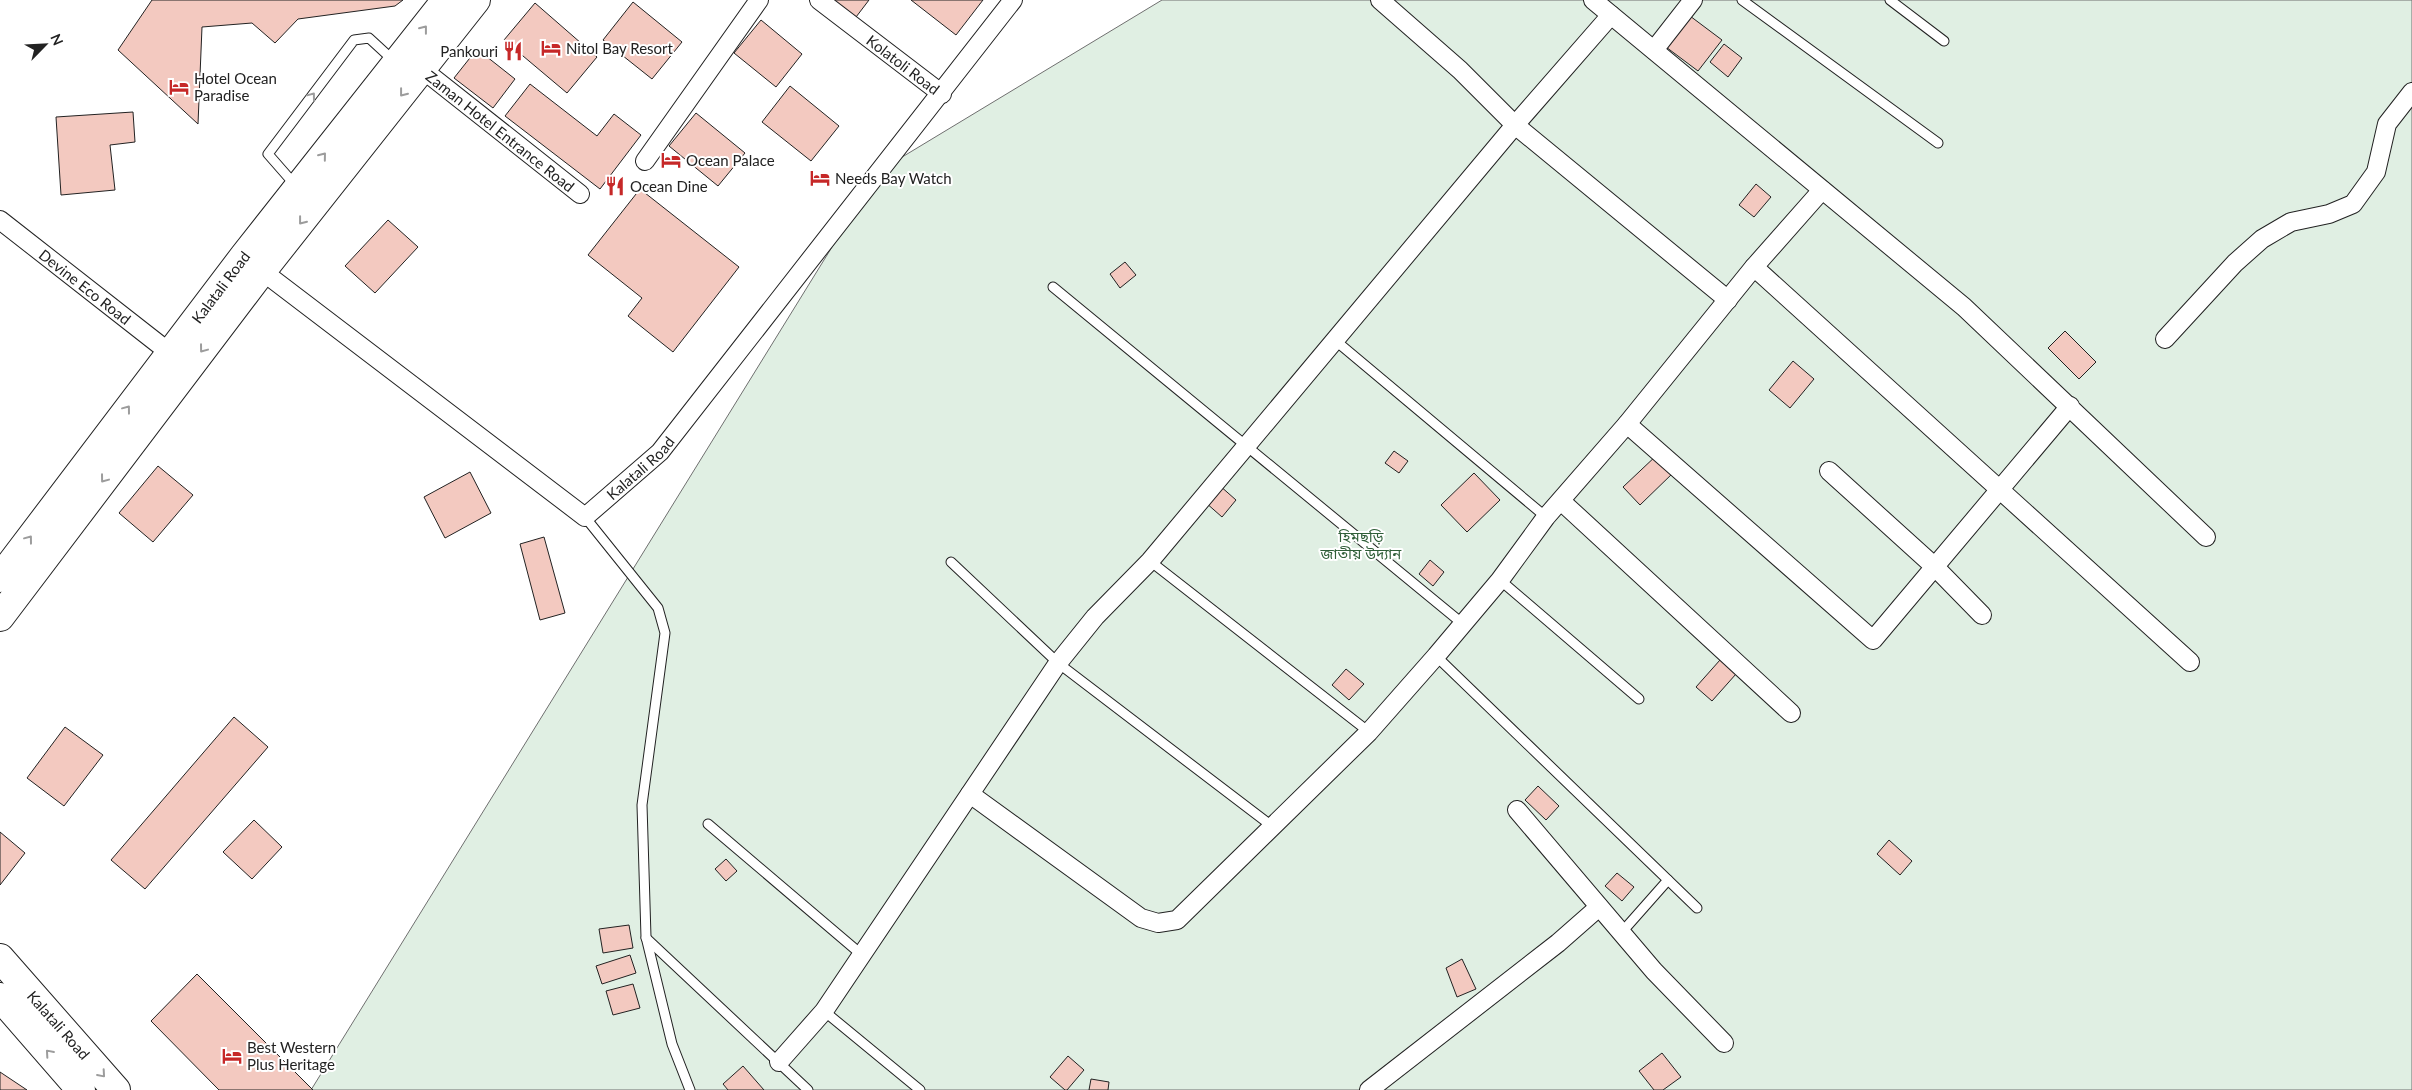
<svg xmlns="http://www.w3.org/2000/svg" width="2412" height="1090" font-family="Lato,'Noto Sans Bengali',sans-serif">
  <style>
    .green { fill: #e0efe3; stroke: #6f6f6f }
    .building { fill: #f3c9c0; stroke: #222 }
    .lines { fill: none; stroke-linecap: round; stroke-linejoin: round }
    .lane-casing { stroke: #222; stroke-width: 11 }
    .street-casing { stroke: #222; stroke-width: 20 }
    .highway-casing { stroke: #222; stroke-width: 30 }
    .lane { stroke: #fff; stroke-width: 9 }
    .street { stroke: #fff; stroke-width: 18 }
    .highway { stroke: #fff; stroke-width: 28 }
    .oneway { stroke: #9c9c9c }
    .labels { text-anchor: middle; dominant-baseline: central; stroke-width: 4; stroke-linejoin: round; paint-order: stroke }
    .poi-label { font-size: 15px; fill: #222; stroke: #fff; text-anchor: start }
    .street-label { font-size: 15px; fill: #222; stroke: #fff }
    .park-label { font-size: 15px; fill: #2f5e38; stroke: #fff }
  </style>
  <rect width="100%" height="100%" fill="#fff"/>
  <path class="green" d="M1162 0H2412V1090H311L879 171Z"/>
  <g class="building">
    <path d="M152 0H403L395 6 298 19 275 43 252 23 202 27 198 124 118 50Z"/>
    <path d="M827 0H869L853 21Z"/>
    <path d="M911 0H983L956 35Z"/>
    <path d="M633 2 682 42 652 79 603 40Z"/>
    <path d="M535 3 597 57 567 93 504 40Z"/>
    <path d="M1690 16 1722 40 1698 71 1666 47Z"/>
    <path d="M761 20 802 54 776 87 734 53Z"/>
    <path d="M1724 44 1742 58 1728 77 1710 62Z"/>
    <path d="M477 49 515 79 493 108 454 78Z"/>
    <path d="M530 84 597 136 614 114 641 135 600 189 505 116Z"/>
    <path d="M790 86 839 126 811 161 762 122Z"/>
    <path d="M133 112 135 142 110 145 115 190 61 195 56 117Z"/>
    <path d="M696 113 745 153 718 186 669 146Z"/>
    <path d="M1756 184 1771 197 1754 217 1739 205Z"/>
    <path d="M640 189 739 267 673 352 628 316 642 298 588 255Z"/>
    <path d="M388 220 418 247 375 293 345 266Z"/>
    <path d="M1125 262 1136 275 1120 288 1110 274Z"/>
    <path d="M2065 331 2096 362 2079 379 2048 348Z"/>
    <path d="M1793 361 1814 379 1790 408 1769 390Z"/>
    <path d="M1394 451 1408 461 1399 473 1385 463Z"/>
    <path d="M1658 454 1674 472 1640 505 1623 487Z"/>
    <path d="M158 466 193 495 153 542 119 513Z"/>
    <path d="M470 472 491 513 445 538 424 497Z"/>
    <path d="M1474 473 1500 500 1467 532 1441 505Z"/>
    <path d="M1219 485 1236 500 1222 517 1205 502Z"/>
    <path d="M544 537 565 613 540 620 520 544Z"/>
    <path d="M1430 560 1444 572 1433 586 1419 574Z"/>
    <path d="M1720 660 1736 674 1712 701 1696 687Z"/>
    <path d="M1346 669 1364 684 1349 700 1332 685Z"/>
    <path d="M234 717 268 747 145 889 111 860Z"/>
    <path d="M65 727 103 755 64 806 27 778Z"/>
    <path d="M1538 786 1559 806 1546 820 1525 800Z"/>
    <path d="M254 820 282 847 252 879 223 852Z"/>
    <path d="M0 832 25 853 0 885Z"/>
    <path d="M1889 840 1912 861 1900 875 1877 854Z"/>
    <path d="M726 859 737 871 726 881 715 869Z"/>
    <path d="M1617 873 1634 887 1622 901 1605 886Z"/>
    <path d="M629 925 633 948 603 953 599 929Z"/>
    <path d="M630 955 636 973 602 984 596 966Z"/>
    <path d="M1462 959 1476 989 1457 997 1446 968Z"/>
    <path d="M197 974 313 1090H219L151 1021Z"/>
    <path d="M633 984 640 1008 613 1015 606 991Z"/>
    <path d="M1662 1053 1681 1077 1663 1090H1654L1639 1071Z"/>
    <path d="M1068 1056 1084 1070 1067 1090H1065L1050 1077Z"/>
    <path d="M743 1066 764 1090H728L723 1084Z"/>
    <path d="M0 1072 27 1090H0Z"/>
    <path d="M1091 1079 1109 1082 1108 1090H1089Z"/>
  </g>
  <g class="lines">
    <defs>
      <g id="lane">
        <path d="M1742 0 1938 143"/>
        <path d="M1890 0 1944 41"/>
        <path d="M296 186 268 154 354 40 369 38 394 61"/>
        <path d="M1053 287 1463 624"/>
        <path d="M1336 341 1546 517"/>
        <path d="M585 517 658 608 665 633 642 805 646 937 672 1044 690 1090"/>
        <path d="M1150 561 1369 732"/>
        <path d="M951 562 1058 663 1273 827"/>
        <path d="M1500 580 1639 699"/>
        <path d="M1436 656 1697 908"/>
        <path d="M708 824 862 955"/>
        <path d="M1622 932 1668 880"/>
        <path d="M646 938 808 1090"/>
        <path d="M824 1011 920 1090"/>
      </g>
      <g id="street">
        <path id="s1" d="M819 0 942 94"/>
        <path d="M1380 0 1460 70 1515 125 1728 300"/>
        <path d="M1593 0 1964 307 2206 537"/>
        <path d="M1654 50 1693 0"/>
        <path id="s2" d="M422 69 580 194"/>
        <path d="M645 161 759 0"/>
        <path id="s3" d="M0 220 170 353"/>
        <path d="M1754 267 2190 662"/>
        <path id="s4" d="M262 271 585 517 660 452 1013 0"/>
        <path d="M2165 339 2235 263 2262 239 2291 222 2329 214 2353 204 2376 172 2387 124 2412 92"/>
        <path d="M1627 424 1873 640 2070 406"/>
        <path d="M1829 471 1935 567 1982 615"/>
        <path d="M1561 501 1791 713"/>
        <path d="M970 794 1141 918 1158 923 1177 920 1369 732 1436 656 1500 580 1546 517 1627 424 1754 267 1822 190"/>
        <path d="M1517 810 1654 971 1724 1043"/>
        <path d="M779 1062 824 1011 1058 663 1095 617 1150 561 1515 125 1611 15"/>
        <path d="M1369 1090 1558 943 1599 907"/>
      </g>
      <g id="highway">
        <path id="s5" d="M0 578 244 256 446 0"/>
        <path d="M0 617 262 271 476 0"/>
        <path id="s6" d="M0 958 116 1090"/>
        <path d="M0 997 81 1090"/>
      </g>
    </defs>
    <use href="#lane" class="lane-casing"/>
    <use href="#street" class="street-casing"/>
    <use href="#highway" class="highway-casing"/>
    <use href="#lane" class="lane"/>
    <use href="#street" class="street"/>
    <use href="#highway" class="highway"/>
  </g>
  <defs><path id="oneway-chevron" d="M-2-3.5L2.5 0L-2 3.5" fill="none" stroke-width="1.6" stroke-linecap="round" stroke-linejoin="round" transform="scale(1.25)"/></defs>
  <g class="oneway">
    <use href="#oneway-chevron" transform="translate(424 29) rotate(-52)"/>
    <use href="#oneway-chevron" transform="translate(403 93) rotate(128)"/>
    <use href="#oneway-chevron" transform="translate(312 96) rotate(-53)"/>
    <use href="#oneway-chevron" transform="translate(323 156) rotate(-51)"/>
    <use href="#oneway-chevron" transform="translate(302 221) rotate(128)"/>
    <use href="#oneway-chevron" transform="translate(203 349) rotate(127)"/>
    <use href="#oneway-chevron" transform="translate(127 409) rotate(-53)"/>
    <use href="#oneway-chevron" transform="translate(104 479) rotate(127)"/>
    <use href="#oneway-chevron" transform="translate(29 539) rotate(-53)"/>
    <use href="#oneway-chevron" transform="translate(49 1053) rotate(-131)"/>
    <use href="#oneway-chevron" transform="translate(102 1074) rotate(49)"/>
  </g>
  <defs>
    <symbol id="hotel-bare" viewBox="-9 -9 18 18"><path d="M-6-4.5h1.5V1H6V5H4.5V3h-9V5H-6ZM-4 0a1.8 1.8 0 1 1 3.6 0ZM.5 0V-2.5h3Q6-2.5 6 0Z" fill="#c62828" stroke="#fff" stroke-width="2.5" paint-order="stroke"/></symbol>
    <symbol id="restaurant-bare" viewBox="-9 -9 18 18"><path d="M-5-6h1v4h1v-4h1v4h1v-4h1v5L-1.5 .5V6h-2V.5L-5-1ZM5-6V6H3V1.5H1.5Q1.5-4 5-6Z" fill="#c62828" stroke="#fff" stroke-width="2.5" paint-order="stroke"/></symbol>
  </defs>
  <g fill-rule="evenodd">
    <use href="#hotel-bare" x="537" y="34" width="28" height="28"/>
    <use href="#restaurant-bare" x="499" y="37" width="28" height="28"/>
    <use href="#hotel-bare" x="165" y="73" width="28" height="28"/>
    <use href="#hotel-bare" x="657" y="146" width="28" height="28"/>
    <use href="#hotel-bare" x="806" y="164" width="28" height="28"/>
    <use href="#restaurant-bare" x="601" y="172" width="28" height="28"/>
    <use href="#hotel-bare" x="218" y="1042" width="28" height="28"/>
  </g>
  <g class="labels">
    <g class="poi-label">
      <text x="566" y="48">Nitol Bay Resort</text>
      <text x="498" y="51" text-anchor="end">Pankouri</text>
      <text x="194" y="78">Hotel Ocean<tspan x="194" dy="17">Paradise</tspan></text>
      <text x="686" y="160">Ocean Palace</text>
      <text x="835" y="178">Needs Bay Watch</text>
      <text x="630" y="186">Ocean Dine</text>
      <text x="247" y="1047">Best Western<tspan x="247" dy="17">Plus Heritage</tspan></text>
    </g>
    <g class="street-label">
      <text stroke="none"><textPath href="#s1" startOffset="106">Kolatoli Road</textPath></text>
      <text stroke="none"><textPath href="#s2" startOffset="100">Zaman Hotel Entrance Road</textPath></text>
      <text stroke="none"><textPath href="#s3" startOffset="108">Devine Eco Road</textPath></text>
      <text stroke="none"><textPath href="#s5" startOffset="365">Kalatali Road</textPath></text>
      <text stroke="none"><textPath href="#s4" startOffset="480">Kalatali Road</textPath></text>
      <text stroke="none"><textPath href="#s6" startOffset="89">Kalatali Road</textPath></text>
    </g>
    <g class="park-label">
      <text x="1361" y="536">হিমছড়ি<tspan x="1361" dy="17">জাতীয় উদ্যান</tspan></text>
    </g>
  </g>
  <g transform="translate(45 45) rotate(66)" stroke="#ffffff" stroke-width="4" paint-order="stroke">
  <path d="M0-4L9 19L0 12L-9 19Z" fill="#222222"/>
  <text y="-8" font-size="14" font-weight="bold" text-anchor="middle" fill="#222222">N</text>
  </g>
</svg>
